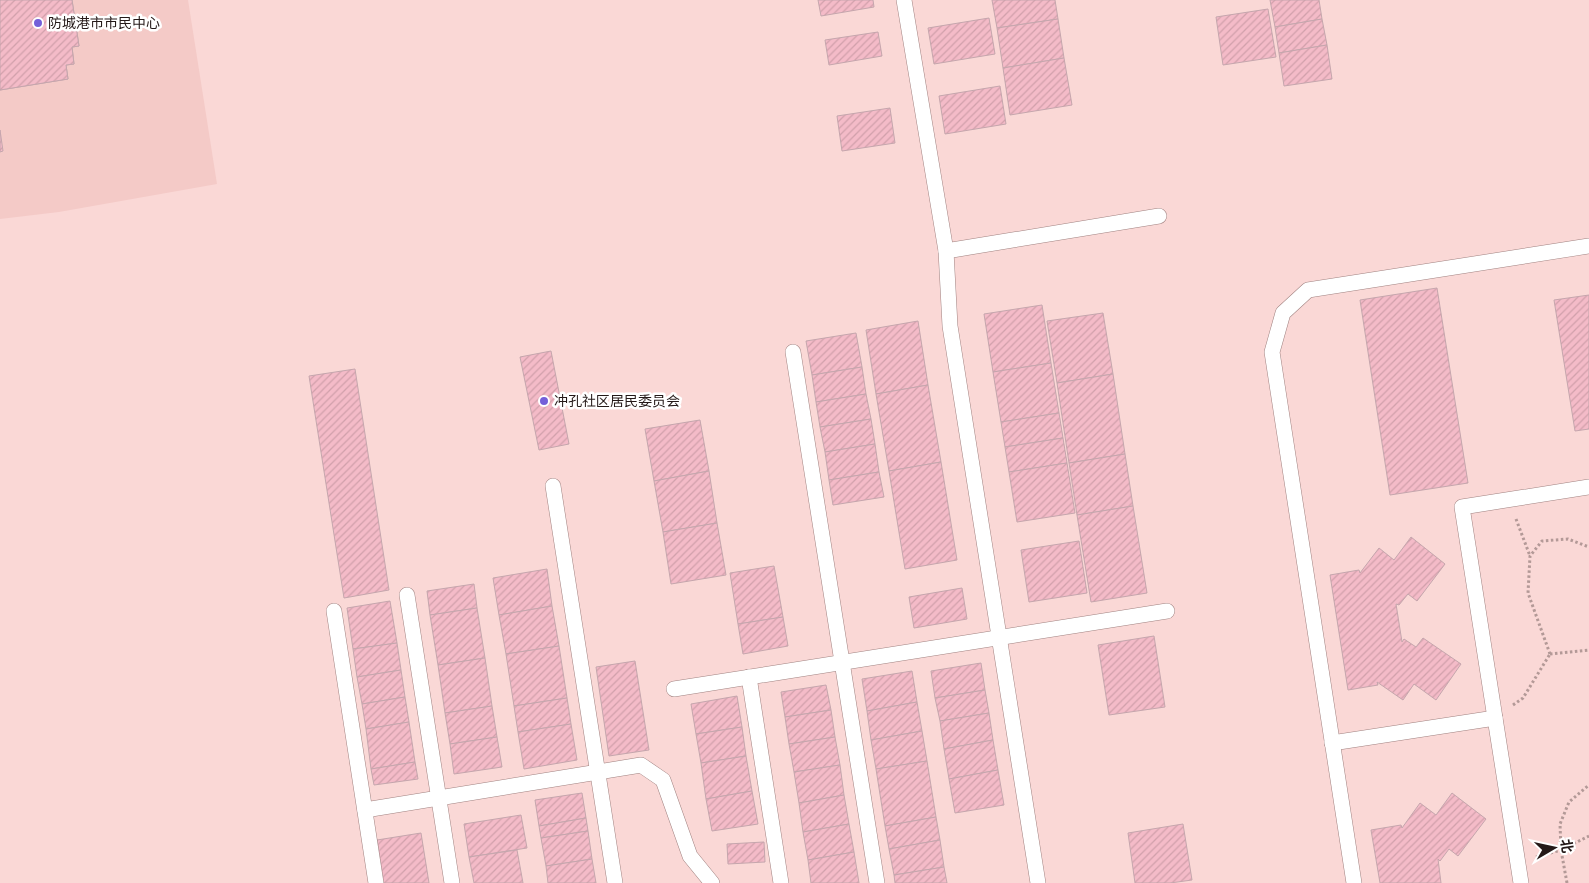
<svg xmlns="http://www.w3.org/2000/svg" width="1589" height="883" font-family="'Libre Baskerville','Noto Sans SC',serif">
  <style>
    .built { fill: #f4cac7 }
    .building { fill: url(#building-hatch); stroke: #c5a6ad }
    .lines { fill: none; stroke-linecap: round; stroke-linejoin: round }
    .lane-casing { stroke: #a08280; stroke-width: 16 }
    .path { stroke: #b39997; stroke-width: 3; stroke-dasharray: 2.5 2.5; stroke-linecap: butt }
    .lane { stroke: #fff; stroke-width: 15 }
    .poi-dot { fill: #745fd9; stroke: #fff; stroke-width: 2 }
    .labels { text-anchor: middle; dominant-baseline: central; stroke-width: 5; stroke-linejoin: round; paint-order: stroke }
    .poi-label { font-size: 14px; fill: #241918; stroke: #fff; text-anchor: start }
  </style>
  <defs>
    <pattern id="building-hatch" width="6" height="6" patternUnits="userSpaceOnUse" patternTransform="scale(1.25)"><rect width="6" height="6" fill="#f4bbc8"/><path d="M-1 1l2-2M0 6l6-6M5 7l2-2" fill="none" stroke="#d1a0ab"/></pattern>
  </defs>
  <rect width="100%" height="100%" fill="#fad8d6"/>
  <path class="built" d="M0 0H188L217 184 59 212 0 219Z"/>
  <g class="building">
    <path d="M0 0H72L79 46 72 47 74 64 66 65 68 79 0 90Z"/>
    <path d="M0 0H72L79 46 72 47 74 64 66 65 68 79 0 90Z"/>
    <path d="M818 0H873L874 7 821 16Z"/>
    <path d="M992 0H1055L1058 19 997 28Z"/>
    <path d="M1270 0H1319L1322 19 1275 27Z"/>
    <path d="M1268 9 1276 57 1223 65 1216 17Z"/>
    <path d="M989 18 995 54 934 64 928 28Z"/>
    <path d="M1058 19 1064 58 1003 68 997 28Z"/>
    <path d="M1322 19 1327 45 1279 53 1275 27Z"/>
    <path d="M878 32 882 56 829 65 825 40Z"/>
    <path d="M1327 45 1332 79 1284 86 1279 53Z"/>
    <path d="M1064 58 1072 105 1010 115 1003 68Z"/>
    <path d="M1000 86 1006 124 945 134 939 96Z"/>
    <path d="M890 108 895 143 842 151 837 116Z"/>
    <path d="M0 130 3 151 0 152Z"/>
    <path d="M1437 288 1468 483 1390 495 1360 300Z"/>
    <path d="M1589 295V429L1575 431 1554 300Z"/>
    <path d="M1042 305 1051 363 993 372 984 314Z"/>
    <path d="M1103 313 1113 374 1057 383 1047 321Z"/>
    <path d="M918 321 928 385 876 394 866 330Z"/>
    <path d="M856 333 862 367 812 375 806 341Z"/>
    <path d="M551 351 569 444 539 450 520 357Z"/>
    <path d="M1051 363 1059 413 1001 422 993 372Z"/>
    <path d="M862 367 866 394 816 402 812 375Z"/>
    <path d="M355 369 389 590 344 598 309 376Z"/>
    <path d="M1113 374 1125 454 1069 463 1057 383Z"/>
    <path d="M928 385 941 462 889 471 876 394Z"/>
    <path d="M866 394 871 419 820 427 816 402Z"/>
    <path d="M1059 413 1063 438 1005 447 1001 422Z"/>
    <path d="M871 419 875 444 825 452 820 427Z"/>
    <path d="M700 420 709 471 654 481 645 429Z"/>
    <path d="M1063 438 1067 463 1009 472 1005 447Z"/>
    <path d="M875 444 879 472 829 480 825 452Z"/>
    <path d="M1125 454 1133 506 1077 515 1069 463Z"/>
    <path d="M941 462 957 560 905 569 889 471Z"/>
    <path d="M1067 463 1075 513 1017 522 1009 472Z"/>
    <path d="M709 471 717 523 663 532 654 481Z"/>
    <path d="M879 472 884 497 833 505 829 480Z"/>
    <path d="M1133 506 1147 593 1091 602 1077 515Z"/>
    <path d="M717 523 726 575 671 584 663 532Z"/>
    <path d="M1411 537 1445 564 1417 601 1408 594 1399 605 1396 604 1402 642 1404 639 1416 647 1423 638 1461 664 1436 700 1414 684 1403 700 1377 682 1378 685 1348 690 1330 575 1359 570 1360 573 1379 548 1394 560Z"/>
    <path d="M1079 541 1087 593 1029 602 1021 550Z"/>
    <path d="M774 566 783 617 738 624 730 573Z"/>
    <path d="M547 569 552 606 499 615 493 578Z"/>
    <path d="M474 584 477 608 430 615 427 591Z"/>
    <path d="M962 588 967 619 914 628 909 597Z"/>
    <path d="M390 601 397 643 353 649 347 608Z"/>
    <path d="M552 606 559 646 506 654 499 615Z"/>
    <path d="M477 608 485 658 438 665 430 615Z"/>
    <path d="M783 617 788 646 743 654 738 624Z"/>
    <path d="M1154 636 1165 707 1109 715 1098 645Z"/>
    <path d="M397 643 401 670 357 677 353 649Z"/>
    <path d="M559 646 567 698 514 706 506 654Z"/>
    <path d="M485 658 492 706 445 713 438 665Z"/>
    <path d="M635 661 649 750 609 756 596 667Z"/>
    <path d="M981 663 985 690 935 698 931 671Z"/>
    <path d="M401 670 405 697 362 704 357 677Z"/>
    <path d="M912 671 917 702 867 711 862 679Z"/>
    <path d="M826 685 831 710 785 717 781 692Z"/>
    <path d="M985 690 989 713 940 721 935 698Z"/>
    <path d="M737 696 742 727 696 734 691 704Z"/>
    <path d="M405 697 409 722 366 729 362 704Z"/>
    <path d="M567 698 571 724 518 732 514 706Z"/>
    <path d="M917 702 922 731 871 740 867 711Z"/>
    <path d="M492 706 497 737 450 744 445 713Z"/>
    <path d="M831 710 835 737 789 744 785 717Z"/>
    <path d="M989 713 993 740 944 749 940 721Z"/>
    <path d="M409 722 415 762 371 769 366 729Z"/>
    <path d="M571 724 577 760 524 769 518 732Z"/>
    <path d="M742 727 746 756 701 763 696 734Z"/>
    <path d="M922 731 927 761 876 769 871 740Z"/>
    <path d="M497 737 502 767 454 774 450 744Z"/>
    <path d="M835 737 840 765 794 772 789 744Z"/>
    <path d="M993 740 998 770 949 779 944 749Z"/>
    <path d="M746 756 752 791 706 799 701 763Z"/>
    <path d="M927 761 936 817 885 826 876 769Z"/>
    <path d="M415 762 418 779 374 785 371 769Z"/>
    <path d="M840 765 844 795 799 803 794 772Z"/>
    <path d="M998 770 1004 805 955 813 949 779Z"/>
    <path d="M752 791 758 824 712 831 706 799Z"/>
    <path d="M582 793 586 818 539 826 535 800Z"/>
    <path d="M1452 793 1486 819 1458 856 1449 849 1440 861 1438 859 1441 883H1380L1371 830 1401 825 1402 828 1420 803 1436 815Z"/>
    <path d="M844 795 849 824 803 832 799 803Z"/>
    <path d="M521 815 527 848 469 857 464 824Z"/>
    <path d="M936 817 940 840 889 849 885 826Z"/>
    <path d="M586 818 588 831 541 838 539 826Z"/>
    <path d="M849 824 854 852 808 860 803 832Z"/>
    <path d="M1183 824 1192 880 1170 883H1135L1128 833Z"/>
    <path d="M588 831 592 859 546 866 541 838Z"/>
    <path d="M421 833 429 883H383L377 840Z"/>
    <path d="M940 840 944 867 894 875 889 849Z"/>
    <path d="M764 842 765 862 728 864 727 844Z"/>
    <path d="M517 850 523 883H474L469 857Z"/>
    <path d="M854 852 859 883H811L808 860Z"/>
    <path d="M592 859 596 883H548L546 866Z"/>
    <path d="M944 867 947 883H895L894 875Z"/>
  </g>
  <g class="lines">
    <defs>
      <g id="lane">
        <path d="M904 0 946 251 1159 216"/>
        <path d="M946 251 950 326 1038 883"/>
        <path d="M793 352 877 883"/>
        <path d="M553 486 615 883"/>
        <path d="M407 595 452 883"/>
        <path d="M334 611 376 883"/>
        <path d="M749 677 781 883"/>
        <path d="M674 689 1167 611"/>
        <path d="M1495 718 1521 883"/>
        <path d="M1332 743 1495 718 1462 507 1589 487"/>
        <path d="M365 810 641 765 663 780 690 856 712 883"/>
        <path d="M1354 883 1272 352 1283 313 1308 290 1589 246"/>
      </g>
    </defs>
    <use href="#lane" class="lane-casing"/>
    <g class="path">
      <path d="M1516 519 1530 556"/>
      <path d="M1550 654 1528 593 1530 556 1542 541 1568 539 1589 547"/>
      <path d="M1550 654 1589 650"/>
      <path d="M1513 705 1523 698 1550 654"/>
      <path d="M1536 857 1561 850 1589 836"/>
      <path d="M1567 883 1561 850 1560 824 1569 802 1589 785"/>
    </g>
    <use href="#lane" class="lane"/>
  </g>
  <g class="poi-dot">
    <circle cx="38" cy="23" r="5"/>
    <circle cx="544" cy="401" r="5"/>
  </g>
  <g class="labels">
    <g class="poi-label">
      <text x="48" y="23">防城港市市民中心</text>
      <text x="554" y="401">冲孔社区居民委员会</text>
    </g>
  </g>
  <g transform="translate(1554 848) rotate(81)" stroke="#ffffff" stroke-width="4" paint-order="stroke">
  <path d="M0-4L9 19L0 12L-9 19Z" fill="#241918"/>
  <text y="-8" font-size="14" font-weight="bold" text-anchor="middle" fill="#241918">北</text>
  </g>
</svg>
